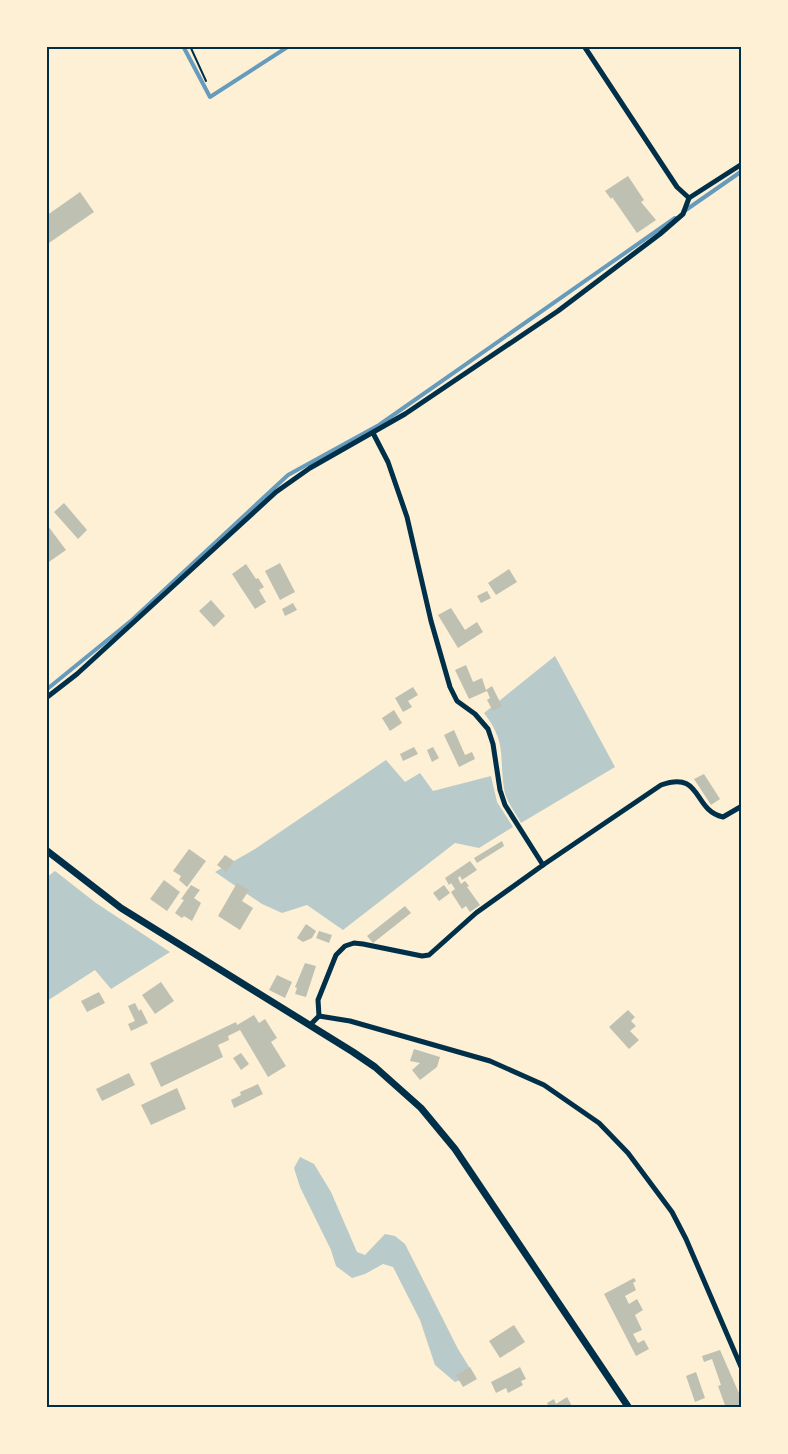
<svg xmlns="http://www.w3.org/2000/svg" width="788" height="1454" font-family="'Source Sans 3',sans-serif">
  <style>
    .green { fill: #b9caca }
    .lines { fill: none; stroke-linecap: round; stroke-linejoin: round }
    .stream { stroke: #669bbc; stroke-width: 4 }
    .building { fill: #bec0b2 }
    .path { stroke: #003049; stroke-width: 2 }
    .minor { stroke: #003049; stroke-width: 5 }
    .tertiary { stroke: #003049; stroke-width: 7 }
    .neatline { fill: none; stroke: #003049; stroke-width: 2 }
  </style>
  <rect width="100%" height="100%" fill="#fdf0d5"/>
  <g class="green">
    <path d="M555 656 615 767 521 823C515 812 506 801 504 789 499 755 507 743 484 713Z"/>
    <path d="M386 760 405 782 420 773 433 791 491 776 497 802 513 827 479 848 455 843 343 930 307 905 282 913 262 904 215 872 255 849Z"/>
    <path d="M55 871 96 903 170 952 111 989 95 970 47 1001V877Z"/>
    <path d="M300 1157 314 1164 331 1192 357 1252 365 1255 385 1234 395 1236 405 1244 458 1349 474 1375 455 1382 435 1365 420 1320 393 1267 383 1264 365 1274 352 1278 336 1266 331 1250 300 1187 294 1168Z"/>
  </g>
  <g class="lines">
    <g class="stream">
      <path d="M183 46 210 97 289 46"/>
      <path d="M683 212 742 171"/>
      <path d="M46 690 132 620 288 475 379 425 675 218"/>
    </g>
  </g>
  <g class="building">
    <path d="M628 176 644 200 641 202 656 220 637 233 612 197 611 199 605 191Z"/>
    <path d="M80 192 94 212 46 245V216Z"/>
    <path d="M64 503 87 530 78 539 54 512Z"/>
    <path d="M48 526 66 550 46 564V527Z"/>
    <path d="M280 563 295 592 280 600 265 571Z"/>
    <path d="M246 564 256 579 258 578 264 587 259 590 266 602 255 609 232 574Z"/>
    <path d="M509 569 517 582 496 595 488 583Z"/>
    <path d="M487 591 491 598 481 603 477 596Z"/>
    <path d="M211 600 225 616 214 627 199 611Z"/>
    <path d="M293 603 297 610 285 616 282 609Z"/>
    <path d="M451 608 465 630 477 622 483 632 458 648 438 615Z"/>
    <path d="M466 665 473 682 482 678 486 690 492 686 502 706 493 711 487 700 490 698 487 691 469 699 455 670Z"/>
    <path d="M413 687 418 695 408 701 412 707 403 712 395 698Z"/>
    <path d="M394 710 402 723 390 731 382 718Z"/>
    <path d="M454 730 465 755 472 752 475 759 459 767 444 735Z"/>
    <path d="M414 747 418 754 403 761 400 754Z"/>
    <path d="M433 747 439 758 432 762 427 750Z"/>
    <path d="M704 774 720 799 711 805 694 779Z"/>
    <path d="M502 841 504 846 477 863 474 858Z"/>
    <path d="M189 849 206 861 187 887 179 880 181 876 173 871Z"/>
    <path d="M225 855 234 861 226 872 217 865Z"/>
    <path d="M470 861 477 870 462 880 460 876 458 878 461 884 465 881 469 886 467 887 480 905 470 912 466 906 462 909 451 892 455 889 451 883 449 885 445 878Z"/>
    <path d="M164 880 180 892 167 911 150 899Z"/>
    <path d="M237 883 249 890 242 901 253 908 240 930 218 916Z"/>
    <path d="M191 885 200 890 194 898 201 903 192 921 184 916 182 918 175 913 184 900 181 899Z"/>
    <path d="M444 885 450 893 439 901 433 893Z"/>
    <path d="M405 906 411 913 373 943 367 936Z"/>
    <path d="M306 924 316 931 312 938 303 942 297 938Z"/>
    <path d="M319 931 332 935 329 943 316 938Z"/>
    <path d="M305 963 316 966 306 997 295 994 297 988 295 987Z"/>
    <path d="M277 975 292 982 285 998 269 990Z"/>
    <path d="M161 982 174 1001 155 1014 142 995Z"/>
    <path d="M99 992 105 1003 87 1012 81 1001Z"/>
    <path d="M135 1003 139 1011 141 1009 148 1023 131 1031 128 1024 135 1021 128 1006Z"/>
    <path d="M628 1010 635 1017 631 1021 636 1026 630 1031 639 1040 629 1049 609 1027Z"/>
    <path d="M254 1015 259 1023 265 1019 277 1038 271 1042 286 1066 268 1077 240 1030 228 1036 229 1040 218 1045 223 1057 161 1087 150 1063 236 1022 237 1025Z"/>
    <path d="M414 1049 440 1057 437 1067 420 1080 412 1070 420 1063 410 1061Z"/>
    <path d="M241 1053 249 1064 241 1070 233 1058Z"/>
    <path d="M129 1073 135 1085 102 1101 96 1089Z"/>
    <path d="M258 1084 263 1094 234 1108 231 1100 241 1095 240 1092Z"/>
    <path d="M177 1088 186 1109 151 1125 141 1105Z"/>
    <path d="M634 1278 636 1281 633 1283 636 1290 625 1296 629 1304 637 1299 643 1310 635 1315 642 1330 633 1334 638 1343 644 1340 649 1349 636 1356 604 1294Z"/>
    <path d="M514 1325 525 1342 500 1358 489 1341Z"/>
    <path d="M720 1350 742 1400V1404L733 1407 726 1408 718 1386 721 1385 712 1359 704 1362 702 1356Z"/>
    <path d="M470 1367 477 1379 463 1387 456 1375Z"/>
    <path d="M520 1367 526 1379 521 1381 523 1385 508 1393 506 1388 496 1393 491 1382Z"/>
    <path d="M696 1372 705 1398 695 1402 686 1376Z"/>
    <path d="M567 1397 573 1408H549L547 1403 554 1399 556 1404Z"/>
  </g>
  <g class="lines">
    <path class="path" d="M190 46 206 81"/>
    <g class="minor">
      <path d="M584 46 677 187 689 198 742 164"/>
      <path d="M46 698 77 674 276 492 310 468 405 414 558 311 660 234 683 214 689 198"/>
      <path d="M543 865 661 785C703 770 692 810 723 817L742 806"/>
      <path d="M319 1016 350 1021 490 1061 544 1085 599 1123 628 1153 672 1212 686 1239 742 1369"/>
      <path d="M310 1025 319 1016 318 1000 336 955 345 946 354 943 363 944 422 956 429 955 476 913 543 865 505 805 500 790 493 744 488 729 475 714 457 701 450 687 431 621 407 517 388 462 373 433"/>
    </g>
    <path class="tertiary" d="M46 850 121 908 353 1052 375 1067 421 1108 455 1149 629 1408"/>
  </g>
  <rect width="788" height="1454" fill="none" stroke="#fdf0d5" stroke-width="96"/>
  <rect x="48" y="48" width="692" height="1358" class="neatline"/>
</svg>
